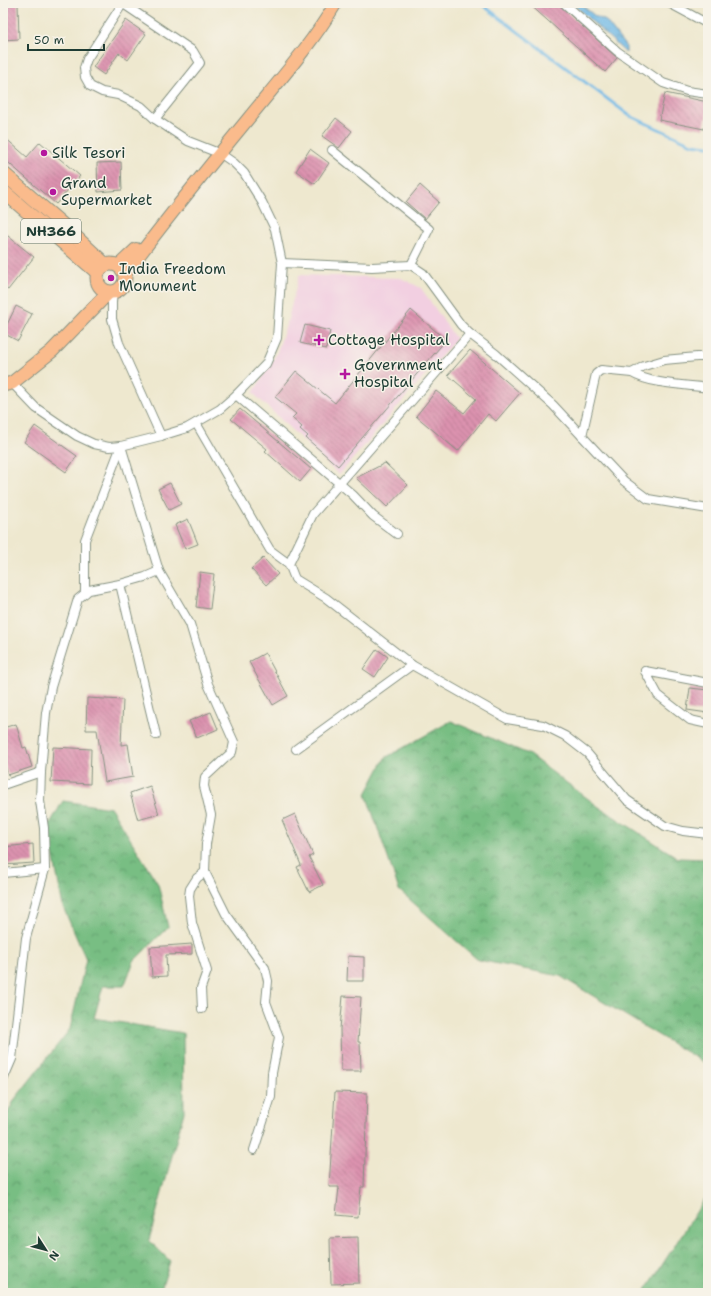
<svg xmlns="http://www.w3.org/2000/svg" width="711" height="1296" font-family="'Shantell Sans',sans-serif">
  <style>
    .built { fill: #f2cfe1 }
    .forest { fill: url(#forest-crowns); stroke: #4c7e5c }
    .water { fill: url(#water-ripples); stroke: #467a8d }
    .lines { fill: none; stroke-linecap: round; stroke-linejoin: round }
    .stream { stroke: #6db8e6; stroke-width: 3 }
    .building { fill: url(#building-back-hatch) }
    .minor-casing { stroke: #869282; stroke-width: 10 }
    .primary-casing { stroke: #869282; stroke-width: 14 }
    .trunk-casing { stroke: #869282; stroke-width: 15 }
    .minor { stroke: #fff; stroke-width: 8 }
    .primary { stroke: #fabb8c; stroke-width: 12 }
    .trunk { stroke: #fabb8c; stroke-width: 13 }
    .poi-dot { fill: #b5179e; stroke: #f7f3e8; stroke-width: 1.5 }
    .labels { text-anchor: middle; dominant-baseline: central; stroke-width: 3; stroke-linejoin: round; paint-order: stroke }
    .shield { fill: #f7f3e8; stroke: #60746a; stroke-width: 1 }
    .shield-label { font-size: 14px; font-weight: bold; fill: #1f3d34 }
    .poi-label { font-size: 15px; fill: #1f3d34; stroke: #f7f3e8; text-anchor: start }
  </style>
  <defs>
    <pattern id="forest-crowns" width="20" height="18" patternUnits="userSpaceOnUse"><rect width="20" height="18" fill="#78be83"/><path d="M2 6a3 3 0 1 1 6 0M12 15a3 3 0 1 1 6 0" fill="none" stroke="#629c6c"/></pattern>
    <pattern id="water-ripples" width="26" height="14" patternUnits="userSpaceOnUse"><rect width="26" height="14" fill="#6db8e6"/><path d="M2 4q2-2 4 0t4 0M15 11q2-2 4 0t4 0" fill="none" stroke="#5997bb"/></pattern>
    <pattern id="building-back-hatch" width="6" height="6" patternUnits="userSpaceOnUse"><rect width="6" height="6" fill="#dc92af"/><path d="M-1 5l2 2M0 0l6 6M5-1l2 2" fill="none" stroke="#b2788f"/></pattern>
  </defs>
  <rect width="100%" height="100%" fill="#f7f3e8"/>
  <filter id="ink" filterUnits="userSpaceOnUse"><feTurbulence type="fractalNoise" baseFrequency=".025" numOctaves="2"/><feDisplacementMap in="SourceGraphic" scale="8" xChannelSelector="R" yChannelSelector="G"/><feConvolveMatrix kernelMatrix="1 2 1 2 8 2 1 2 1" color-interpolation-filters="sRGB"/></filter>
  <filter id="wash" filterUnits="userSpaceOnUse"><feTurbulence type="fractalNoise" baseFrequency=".012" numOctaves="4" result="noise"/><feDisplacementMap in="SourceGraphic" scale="16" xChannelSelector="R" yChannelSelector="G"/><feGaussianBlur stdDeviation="0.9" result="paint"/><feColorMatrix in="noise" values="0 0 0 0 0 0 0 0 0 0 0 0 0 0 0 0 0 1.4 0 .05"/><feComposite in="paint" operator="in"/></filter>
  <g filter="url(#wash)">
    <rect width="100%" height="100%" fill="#eee8cf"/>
    <path class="built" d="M299 275 401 278 421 288 456 339 339 475 253 393 276 355 288 319Z"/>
    <g class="forest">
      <path d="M451 721 528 754 599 807 678 858 708 859V1065L560 976 478 960 399 890 366 794 385 758Z"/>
      <path d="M63 801 111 808 158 884 168 927 134 961 124 986H103L94 1018 183 1033 184 1112 149 1240 170 1261 160 1293H3V1122L15 1099 70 1029 86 959 63 907 48 827Z"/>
      <path d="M708 1194V1293H644Z"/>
    </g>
    <path class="water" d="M572 3H579L595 16 606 21 626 47V53Z"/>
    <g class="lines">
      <path class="stream" d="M480 3 630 116 692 144 708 146"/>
    </g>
    <g id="blocks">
      <g class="building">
        <path d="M3 3H18L19 39 3 40Z"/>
        <path d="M528 3H557L617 58 605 72Z"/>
        <path d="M126 20 146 34 128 60 119 53 104 75 93 67Z"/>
        <path d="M665 93 708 102V109L704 129 659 120Z"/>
        <path d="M336 118 352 131 339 148 322 136Z"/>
        <path d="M3 136 27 157 40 142 80 176 56 204 3 158Z"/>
        <path d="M310 149 329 163 315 184 296 171Z"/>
        <path d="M121 162 122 190 98 192 97 163Z"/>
        <path d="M420 185 439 202 425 219 406 202Z"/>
        <path d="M3 232 34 257 8 290 3 286Z"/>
        <path d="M16 306 32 314 18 341 3 333Z"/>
        <path d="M411 310 446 340 338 466 306 438 308 436 300 429 302 427 292 418 296 414 275 397 296 371 335 403Z"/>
        <path d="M305 325 330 331 326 349 300 343Z"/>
        <path d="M470 350 520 393 496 421 488 414 458 451 416 416 436 391 464 413 476 399 448 375Z"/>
        <path d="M240 409 311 469 300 482 265 451 267 449 231 419Z"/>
        <path d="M35 426 77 456 66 472 24 442Z"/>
        <path d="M385 463 408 485 387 507 356 478Z"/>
        <path d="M170 483 181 504 169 510 158 489Z"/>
        <path d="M188 519 198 544 185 549 175 525Z"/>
        <path d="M263 558 278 574 266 585 251 569Z"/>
        <path d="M200 572 214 574 210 609 196 607Z"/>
        <path d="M377 649 388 657 375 677 363 669Z"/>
        <path d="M265 653 288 696 273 705 249 662Z"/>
        <path d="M690 688 708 690V713L687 710Z"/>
        <path d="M87 698 123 700 121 745 128 744 133 777 105 782 97 730H86Z"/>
        <path d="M211 712 218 729 197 738 189 721Z"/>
        <path d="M16 724 23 748 26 747 32 767 8 775 3 760V728Z"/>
        <path d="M53 747 91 749 90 784 51 782Z"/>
        <path d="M150 786 159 814 138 820 130 793Z"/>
        <path d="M295 814 313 855 309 857 323 885 309 892 297 867 301 865 282 820Z"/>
        <path d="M33 844 34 863 3 865V847Z"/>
        <path d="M192 944V954L166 955 167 976 152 977 150 947Z"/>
        <path d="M348 956 364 957V981H347Z"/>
        <path d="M343 996 361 997 358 1042H360L361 1071H341L340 1029Z"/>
        <path d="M335 1092 367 1093 364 1187H361L358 1217 336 1215 339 1187H329Z"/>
        <path d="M358 1237 359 1283 331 1284 330 1238Z"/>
      </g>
    </g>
  </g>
  <g filter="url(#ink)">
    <use href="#blocks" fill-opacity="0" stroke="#869282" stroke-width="1"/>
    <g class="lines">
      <defs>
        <g id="minor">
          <path d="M122 3 193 51 200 63 155 119"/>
          <path d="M564 3 617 51 663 83 687 91 708 94"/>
          <path d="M669 3 708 24"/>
          <path d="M332 150 429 229 411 265"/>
          <path d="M282 263 372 267 411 265 423 273 461 325 470 334 496 354 553 405 624 481 648 499 708 509"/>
          <path d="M113 292 112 302V319L119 343 161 436"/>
          <path d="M470 334 313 514 289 564 295 579 326 598 412 665 507 719 543 725 565 736 587 753 627 800 665 826 683 831 708 834"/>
          <path d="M632 373C650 384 687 385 708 388"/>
          <path d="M12 383 36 408 77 436 94 444 109 447 121 446 161 436 187 428 220 409 236 395 266 364 277 338 282 263 275 229 262 202 244 173 234 163 221 154 188 141 155 119 141 106 118 95 102 92 90 86 85 77 84 68 87 59 123 3"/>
          <path d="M236 395 353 495 373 516 397 534"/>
          <path d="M196 423 270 550 289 564"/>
          <path d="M582 436 596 374 601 370 632 373 644 366 664 360 697 357H708"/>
          <path d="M121 446 159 571 190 624 208 684 234 742 232 752 205 777 204 786 211 815 206 844 205 872 226 914 265 968 268 981 266 1002 279 1037 272 1073 271 1097 254 1150"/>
          <path d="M120 584 156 735"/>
          <path d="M85 593V540L121 446"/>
          <path d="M645 671 658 695 690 720 708 724"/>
          <path d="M645 671 708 683"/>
          <path d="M296 749 412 665"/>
          <path d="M3 785 41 772"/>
          <path d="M3 873 45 869"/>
          <path d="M202 1009 201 988 207 971 192 923 189 896 190 889 197 878 205 872"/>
          <path d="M3 1080 12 1059 26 938 45 869 44 828 40 801 41 772 46 713 51 687 78 599 89 590 120 584 145 577 159 571"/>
        </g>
        <g id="primary">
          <path d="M118 266 136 249"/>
          <path d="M125 274C164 222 206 170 248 119 278 82 311 45 336 3"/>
        </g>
        <g id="trunk">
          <path d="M3 173 63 225 106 265"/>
          <path d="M3 191 98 273"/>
          <circle cx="111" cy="278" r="14"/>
          <path d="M3 385 12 383 52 351 109 292"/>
        </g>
      </defs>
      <use href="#minor" class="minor-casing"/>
      <use href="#primary" class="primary-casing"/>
      <use href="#trunk" class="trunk-casing"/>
      <use href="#minor" class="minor"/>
      <use href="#primary" class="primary"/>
      <use href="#trunk" class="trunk"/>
    </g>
  </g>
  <g class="poi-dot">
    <circle cx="44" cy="153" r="4"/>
    <circle cx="53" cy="192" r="4"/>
    <circle cx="111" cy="278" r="4"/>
    <path d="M317 334h4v4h4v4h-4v4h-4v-4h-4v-4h4z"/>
    <path d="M343 368h4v4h4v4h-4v4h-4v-4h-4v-4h4z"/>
  </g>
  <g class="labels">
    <rect class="shield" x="21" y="219" width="60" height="24" rx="3"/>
    <g class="shield-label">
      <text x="51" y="231">NH366</text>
    </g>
    <g class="poi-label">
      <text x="52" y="153">Silk Tesori</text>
      <text x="61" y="183">Grand<tspan x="61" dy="17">Supermarket</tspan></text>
      <text x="119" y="269">India Freedom<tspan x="119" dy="17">Monument</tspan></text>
      <text x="328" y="340">Cottage Hospital</text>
      <text x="354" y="365">Government<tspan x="354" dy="17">Hospital</tspan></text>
    </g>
  </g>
  <rect width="711" height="1296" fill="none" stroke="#f7f3e8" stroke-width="16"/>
  <g transform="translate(46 1250) rotate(126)" stroke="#f7f3e8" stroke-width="3" paint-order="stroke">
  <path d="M0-3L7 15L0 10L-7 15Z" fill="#1f3d34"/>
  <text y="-6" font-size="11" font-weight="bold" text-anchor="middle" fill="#1f3d34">N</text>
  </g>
  <path d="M28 44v6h76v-6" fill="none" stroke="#1f3d34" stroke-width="2"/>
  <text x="34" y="44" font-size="12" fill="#1f3d34" stroke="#f7f3e8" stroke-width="3" paint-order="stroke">50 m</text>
</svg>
